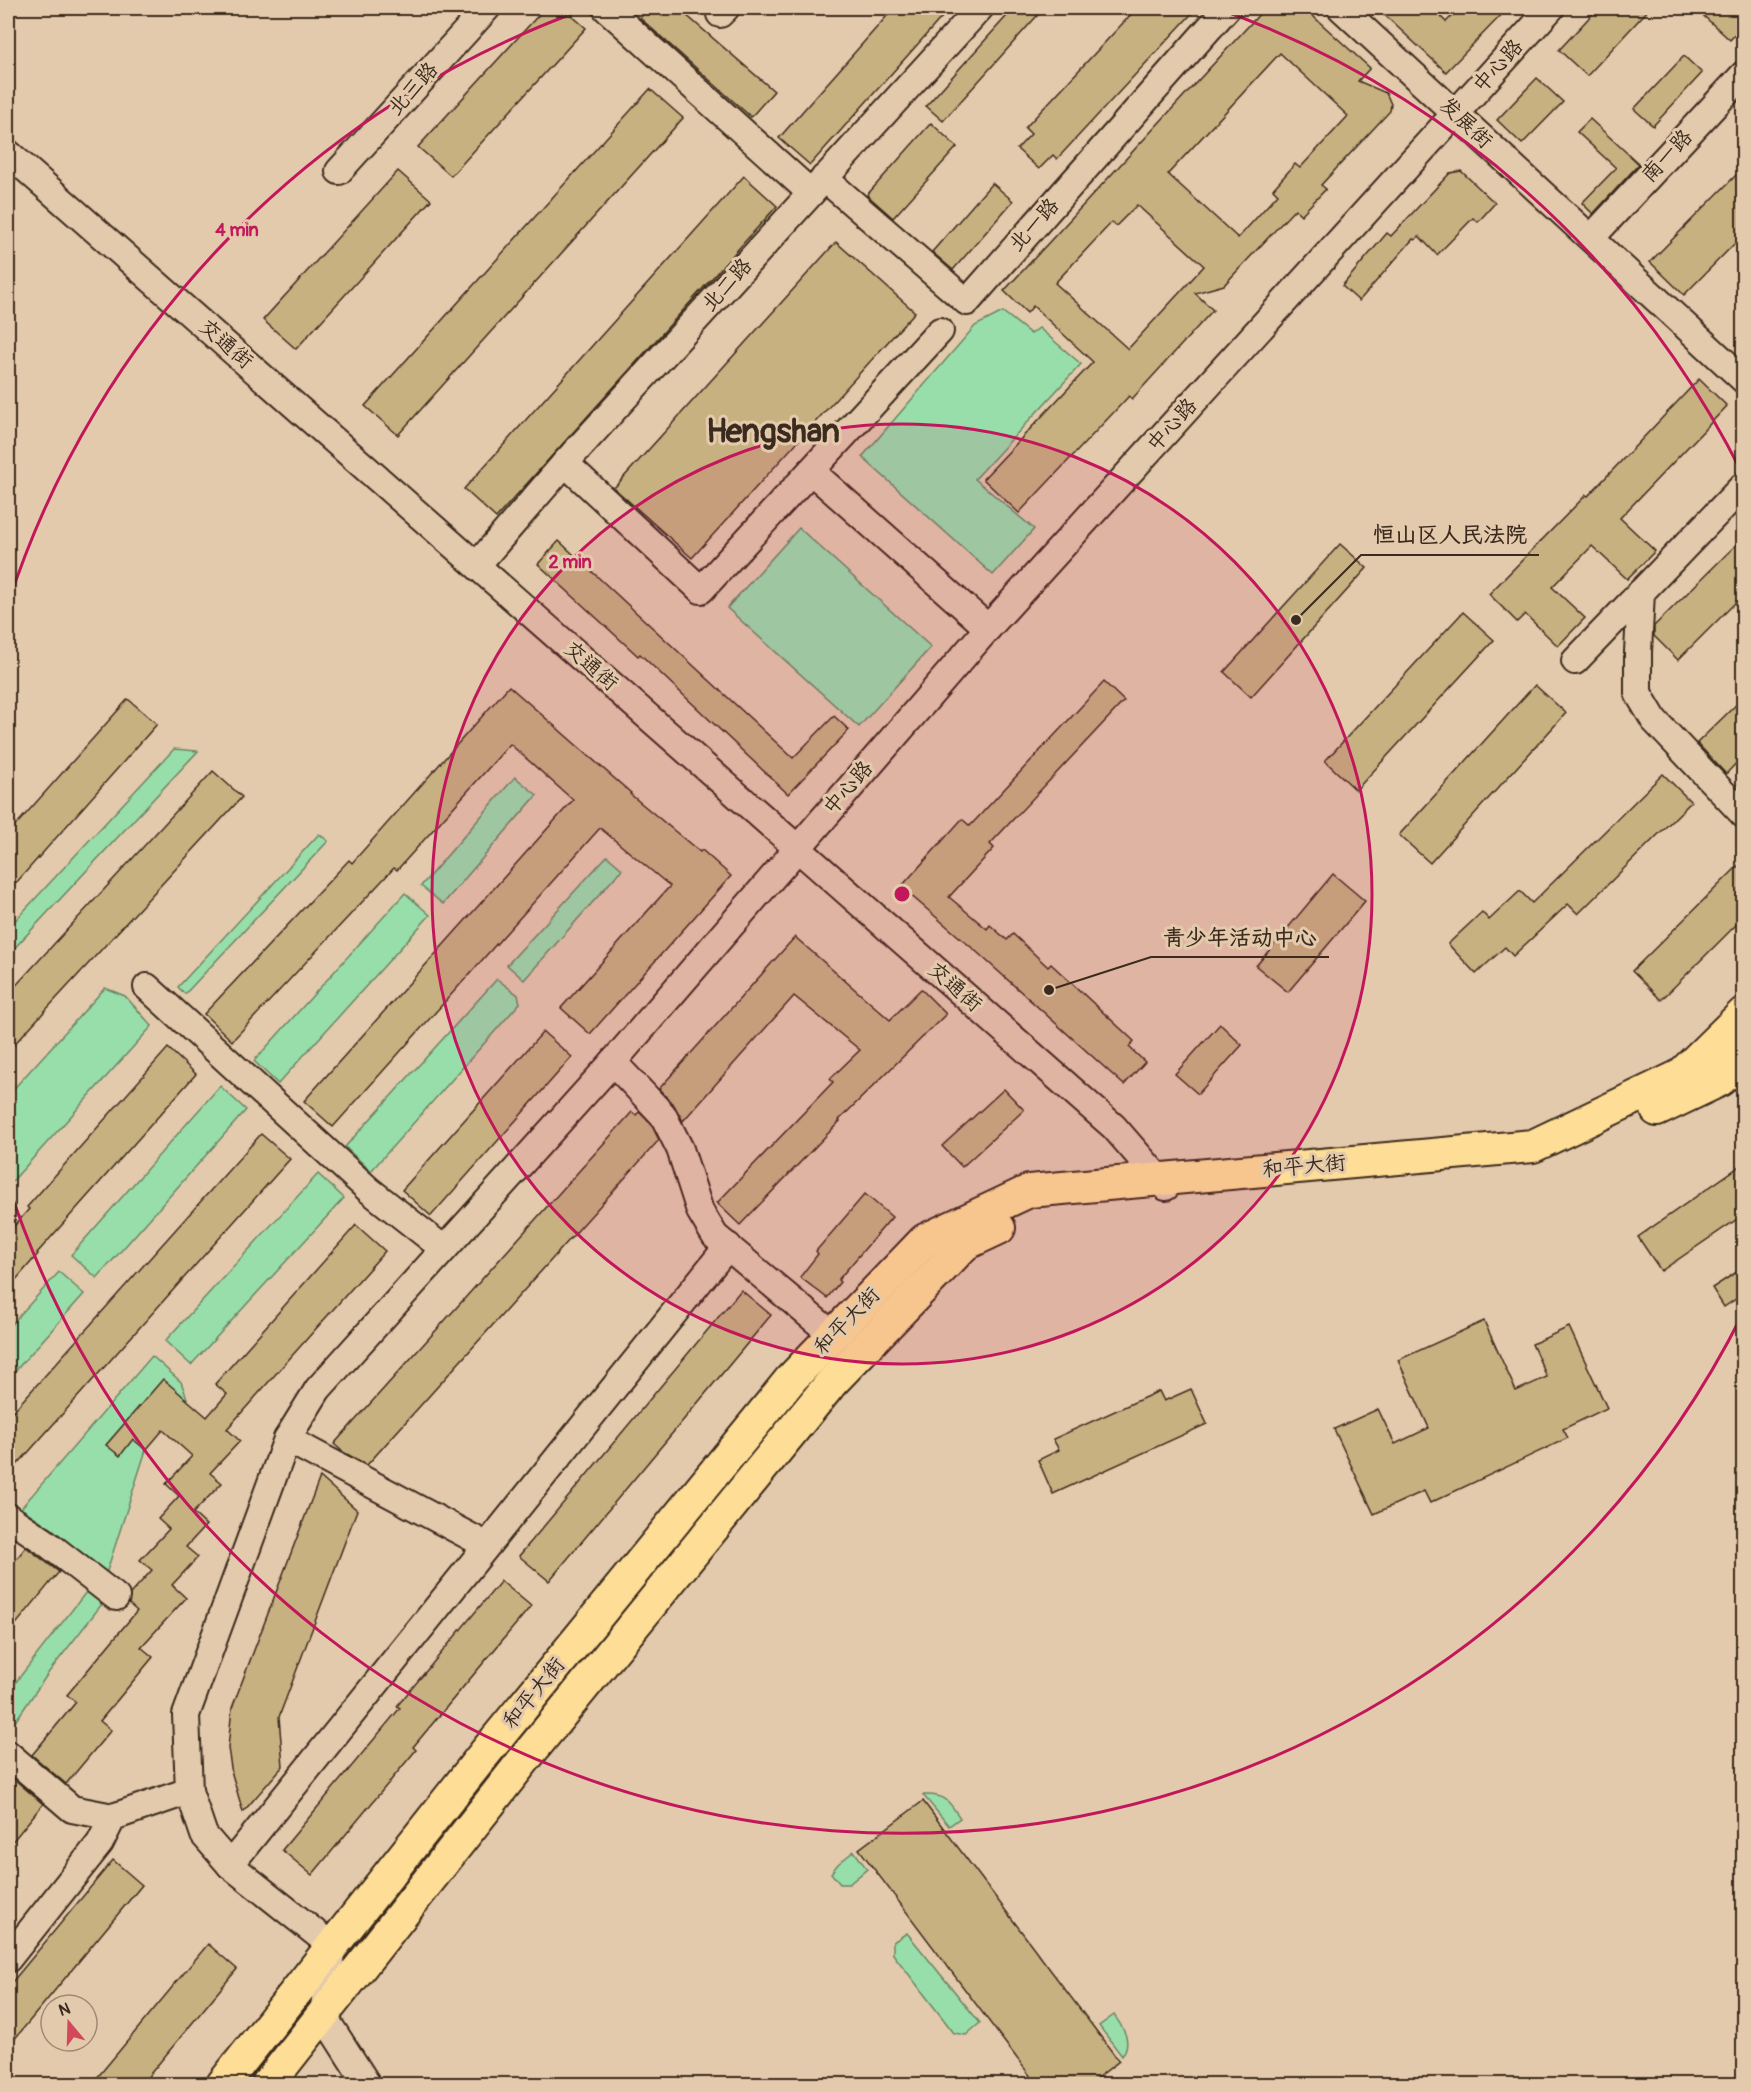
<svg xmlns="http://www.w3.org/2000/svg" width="1751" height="2092" font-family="Pangolin,'LXGW WenKai TC',sans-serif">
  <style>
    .green { fill: #98deab; stroke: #6a8464; stroke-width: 1.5 }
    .building { fill: #c8b180; stroke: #3b2a1e; stroke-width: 1.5; fill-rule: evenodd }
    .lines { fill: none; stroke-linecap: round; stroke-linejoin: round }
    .minor-casing { stroke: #3b2a1e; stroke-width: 30 }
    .major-casing { stroke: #3b2a1e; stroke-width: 36 }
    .minor { stroke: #e4caac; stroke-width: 26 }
    .major { stroke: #fedd96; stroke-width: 32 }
    .ring { fill: none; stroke: #c2185b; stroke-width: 3 }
    .labels { text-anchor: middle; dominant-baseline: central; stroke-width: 6; stroke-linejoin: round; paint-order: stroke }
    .street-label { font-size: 21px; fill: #3b2a1e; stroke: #e4caac }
    .town-label { font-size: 33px; font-weight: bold; fill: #3b2a1e; stroke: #e4caac }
    .centre { fill: #c2185b; stroke: #e4caac; stroke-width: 3 }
    .ring-label { font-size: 18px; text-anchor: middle; font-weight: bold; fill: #c2185b; stroke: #e4caac; stroke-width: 6; stroke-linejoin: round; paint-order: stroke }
    .leader { fill: none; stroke: #3b2a1e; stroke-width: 2 }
    .callout-dot { fill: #3b2a1e; stroke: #e4caac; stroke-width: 2 }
    .callout-label { font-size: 22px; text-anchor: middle; font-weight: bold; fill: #3b2a1e; stroke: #e4caac; stroke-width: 6; stroke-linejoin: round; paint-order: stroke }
  </style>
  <rect width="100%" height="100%" fill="#e4caac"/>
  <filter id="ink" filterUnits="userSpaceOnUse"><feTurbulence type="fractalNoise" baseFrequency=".0167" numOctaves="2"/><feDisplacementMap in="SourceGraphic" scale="12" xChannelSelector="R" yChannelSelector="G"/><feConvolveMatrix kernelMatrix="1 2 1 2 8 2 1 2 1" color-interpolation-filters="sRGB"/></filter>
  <g filter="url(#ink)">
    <g class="green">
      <path d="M1003 312 1031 334 1039 328 1081 364 975 479 1034 529 993 575 862 457 975 326Z"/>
      <path d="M799 528 931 647 859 727 727 608Z"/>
      <path d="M174 749 198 751 8 955V928Z"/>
      <path d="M515 777 537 795 443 904 421 886Z"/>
      <path d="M319 834 328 841 185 994 178 987Z"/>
      <path d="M607 856 622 869 524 980 507 965Z"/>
      <path d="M405 893 430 915 278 1084 254 1061Z"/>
      <path d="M497 979 518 995 520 1003 371 1171 345 1147Z"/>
      <path d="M105 988 125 996 152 1026 8 1186V1095Z"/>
      <path d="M220 1086 246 1110 97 1278 71 1255Z"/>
      <path d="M318 1174 344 1198 191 1365 165 1341Z"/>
      <path d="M59 1272 84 1294 8 1379V1328Z"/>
      <path d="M152 1356 181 1382 188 1401 121 1429 146 1450 106 1574 51 1528 21 1508Z"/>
      <path d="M90 1587 106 1599 49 1672 8 1732V1692Z"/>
      <path d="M923 1795C946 1794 948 1800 960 1818L949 1826Z"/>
      <path d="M854 1851 867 1869 849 1884H840L831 1873 838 1864Z"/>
      <path d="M907 1933 980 2023 966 2035 954 2033 893 1954V1942Z"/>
      <path d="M1114 2015C1123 2028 1133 2041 1122 2056L1099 2026Z"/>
    </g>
    <g class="building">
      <path d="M545 8H563L586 28 451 176 418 147Z"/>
      <path d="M649 8H678L774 91 751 117 640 18Z"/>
      <path d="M894 8H950L810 165 779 138Z"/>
      <path d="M1014 8H1044L943 121 926 106Z"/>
      <path d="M1137 8H1197L1057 159 1053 155 1039 169 1017 149 1031 134 1025 128Z"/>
      <path d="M1265 8H1304L1370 68 1358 81 1386 93 1391 104 1390 111 1321 185 1326 189 1301 215 1295 209 1224 285 1195 293 1213 310 1132 399 1129 396 1019 513 983 479 1093 362 1033 306 1027 313 1004 291ZM1280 53 1348 116 1300 168 1295 164 1273 189 1278 194 1238 238 1168 174ZM1137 205 1204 266 1128 349 1055 283 1112 222 1116 226Z"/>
      <path d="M1377 8H1432L1446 22 1460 8H1508L1446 72Z"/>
      <path d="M1598 8H1650L1587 76 1559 50Z"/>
      <path d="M1695 8H1743V26L1730 40Z"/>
      <path d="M1684 56 1702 73 1653 126 1634 109Z"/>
      <path d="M1537 78 1563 102 1522 144 1497 120Z"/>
      <path d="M650 89 683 118 398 435 365 406Z"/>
      <path d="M1590 119 1639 164 1593 214 1582 203 1616 168 1577 132Z"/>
      <path d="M931 123 957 147 893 218 867 195Z"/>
      <path d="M1743 168V235L1684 295 1650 262Z"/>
      <path d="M398 171 431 200 296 349 263 320Z"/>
      <path d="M1461 171 1495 203 1478 222 1473 218 1437 255 1419 236 1415 240 1413 239 1359 301 1342 286 1387 233 1391 236 1450 173Z"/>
      <path d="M744 176 777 206 496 518 464 489Z"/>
      <path d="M992 183 1013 201 953 270 932 252Z"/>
      <path d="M836 242 915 312 692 558 614 488Z"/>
      <path d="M1699 379 1727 406 1620 518 1655 551 1627 579 1592 546 1552 587 1585 618 1558 646 1525 614 1517 622 1489 594 1586 495 1588 496Z"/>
      <path d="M1743 538V595L1678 660 1654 636V626Z"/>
      <path d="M559 541 793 758 834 716 849 730 788 794 640 654 638 656 538 564Z"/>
      <path d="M1340 544 1367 568 1251 697 1224 672Z"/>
      <path d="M1463 612 1494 640 1356 790 1325 761Z"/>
      <path d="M1104 682 1124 701 990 844 994 848 949 897 987 929 990 925 1007 940 1013 934 1048 967 1051 964 1134 1041 1129 1047 1145 1062 1124 1085 978 953 901 887 962 819 970 826Z"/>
      <path d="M1535 685 1566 713 1430 863 1399 835Z"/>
      <path d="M509 686 631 793 630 794 700 852 702 850 731 876 590 1034 561 1008 670 886 600 828 333 1127 304 1101 573 800 510 744 397 870 394 868 232 1041 204 1014 349 860 352 863Z"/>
      <path d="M1743 698V756L1726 774 1697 743Z"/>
      <path d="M128 699 157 724 16 883 8 875V834Z"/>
      <path d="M213 771 242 797 8 1051V994Z"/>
      <path d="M1663 774 1691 802 1578 914 1568 904 1513 956 1505 947 1476 974 1448 944 1482 912 1489 920 1520 891 1532 903Z"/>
      <path d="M1743 861V918L1661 1000 1632 971Z"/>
      <path d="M1333 874 1365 901 1288 992 1256 966Z"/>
      <path d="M795 937 890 1020 921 989 946 1014 839 1120 840 1121 740 1225 717 1203 833 1082 830 1079 860 1050 794 996 683 1121 674 1105 659 1089Z"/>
      <path d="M1220 1024 1242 1045 1198 1094 1175 1074Z"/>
      <path d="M543 1032 572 1057 431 1216 402 1190Z"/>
      <path d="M168 1048 196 1074 37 1253 38 1254 8 1289V1233L29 1209 27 1207Z"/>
      <path d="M1004 1089 1024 1110 962 1167 942 1146Z"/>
      <path d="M632 1112 636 1115 639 1112 651 1124 659 1140 367 1465 343 1452 334 1444Z"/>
      <path d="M261 1134 290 1159 8 1475V1417Z"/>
      <path d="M1743 1164V1215L1661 1271 1638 1237Z"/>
      <path d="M865 1194 892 1217 838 1280 840 1282 827 1298 800 1277 818 1254 816 1251Z"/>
      <path d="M356 1225 385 1251 227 1429 240 1441 210 1473 222 1483 193 1513 206 1525 186 1547 198 1557 172 1585 186 1598 141 1647 153 1657 100 1721 111 1730 66 1784 32 1755 76 1702 67 1695 137 1611 129 1604 130 1594 152 1570 140 1560 169 1529 158 1519 179 1496 166 1484 192 1456 163 1430 146 1450 133 1439 120 1456 106 1445 163 1379 207 1417 227 1394 215 1384Z"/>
      <path d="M1743 1268V1294L1724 1307 1712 1288Z"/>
      <path d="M741 1290 771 1315 549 1581 519 1556Z"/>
      <path d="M1484 1321 1516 1391 1547 1377 1532 1344 1569 1327 1607 1408 1563 1429 1568 1438 1430 1503 1424 1491 1374 1514 1334 1429 1378 1409 1395 1444 1429 1428 1398 1360Z"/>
      <path d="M1191 1389 1207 1424 1053 1494 1038 1460 1059 1450 1053 1439 1159 1391 1164 1401Z"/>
      <path d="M320 1477 357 1510 279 1717 283 1766 243 1812 232 1774 228 1748 232 1708Z"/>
      <path d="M26 1547 59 1572 8 1634V1569Z"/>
      <path d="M501 1581 531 1606 413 1747 416 1750 312 1875 282 1850 400 1708 397 1706Z"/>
      <path d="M14 1779 43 1804 8 1847V1787Z"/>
      <path d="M923 1801 1119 2061 1088 2085H1037L859 1849Z"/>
      <path d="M113 1860 142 1885 8 2047V1987Z"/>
      <path d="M208 1944 237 1969 141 2085H91Z"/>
    </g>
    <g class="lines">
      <defs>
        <g id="minor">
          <path d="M606 8 811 193"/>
          <path d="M1341 8 1744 380"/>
          <path d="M720 14 726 8"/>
          <path d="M8 153 1114 1127 1166 1187"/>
          <path d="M339 171 487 8"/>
          <path d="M824 178 967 302 1227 8"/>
          <path d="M1591 238 1744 74"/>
          <path d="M565 463 701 590 940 331"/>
          <path d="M811 471 988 628"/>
          <path d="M477 565 565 463 980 8"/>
          <path d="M1641 592 1638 652V693L1654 720 1744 815"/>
          <path d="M1575 661 1744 485"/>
          <path d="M147 987 369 1190 444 1249"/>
          <path d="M613 1062 663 1115 680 1149 700 1211 715 1236 833 1335"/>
          <path d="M287 1439 486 1545"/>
          <path d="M8 1517 44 1541 116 1597"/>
          <path d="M8 1754 72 1809 113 1817 189 1791"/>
          <path d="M230 1865 728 1246"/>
          <path d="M8 1959 100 1843 113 1817"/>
          <path d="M367 2084 323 2015 332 1946 230 1865 204 1835 189 1791 186 1715 287 1439 318 1389 613 1062 988 628 1551 8"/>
        </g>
        <g id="major">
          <path d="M1657 1110 1720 1080 1744 1057"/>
          <path d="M223 2084 485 1753 791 1379 925 1240 1029 1191 1533 1146 1680 1076 1744 1013"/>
          <path d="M268 2084 527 1756 832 1382 965 1244 999 1228"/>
        </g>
      </defs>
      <use href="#minor" class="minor-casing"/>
      <use href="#major" class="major-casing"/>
      <use href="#minor" class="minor"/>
      <use href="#major" class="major"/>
    </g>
  </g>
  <circle cx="902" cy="894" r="470" fill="#c2185b" fill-opacity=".12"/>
  <g class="ring">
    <circle cx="902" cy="894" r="470"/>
    <path d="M1743 1313A940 940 0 0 1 8 1184M8 604A940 940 0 0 1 588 8M1216 8A940 940 0 0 1 1743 475"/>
  </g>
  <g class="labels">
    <g class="street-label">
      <text transform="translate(1498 66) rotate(-48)">中心路</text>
      <text transform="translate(413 89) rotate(-48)">北三路</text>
      <text transform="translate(1466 123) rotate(43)">发展街</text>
      <text transform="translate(1667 156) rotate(-47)">南一路</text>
      <text transform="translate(1034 225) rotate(-48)">北一路</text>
      <text transform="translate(727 285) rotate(-48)">北二路</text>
      <text transform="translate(226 344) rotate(41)">交通街</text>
      <text transform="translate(1172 425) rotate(-48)">中心路</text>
      <text transform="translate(591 666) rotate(41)">交通街</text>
      <text transform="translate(848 788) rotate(-49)">中心路</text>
      <text transform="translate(955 987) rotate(41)">交通街</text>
      <text transform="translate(1304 1166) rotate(-5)">和平大街</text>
      <text transform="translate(847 1321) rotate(-46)">和平大街</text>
      <text transform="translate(534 1693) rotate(-51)">和平大街</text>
    </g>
    <g class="town-label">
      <text x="773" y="431">Hengshan</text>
    </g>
  </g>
  <circle cx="902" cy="894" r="9" class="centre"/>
  <g class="ring-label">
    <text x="237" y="236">4 min</text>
    <text x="570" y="568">2 min</text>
  </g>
  <path class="leader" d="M1296 620L1361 555H1539M1049 990L1151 957H1329"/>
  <g class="callout-dot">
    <circle cx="1296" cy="620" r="6"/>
    <circle cx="1049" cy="990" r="6"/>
  </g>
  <g class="callout-label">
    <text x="1450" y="542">恒山区人民法院</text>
    <text x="1240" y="945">青少年活动中心</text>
  </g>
  <rect width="1751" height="2092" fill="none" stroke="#e4caac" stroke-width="30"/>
  <rect x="15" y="15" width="1721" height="2062" fill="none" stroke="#3b2a1e" stroke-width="2" filter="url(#ink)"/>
  <g transform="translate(69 2023) rotate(341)"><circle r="28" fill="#e4caac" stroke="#a08a73" stroke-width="1.5"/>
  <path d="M0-4.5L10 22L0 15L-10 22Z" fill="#d1495b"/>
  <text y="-9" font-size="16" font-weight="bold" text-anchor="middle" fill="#3b2a1e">N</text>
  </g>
</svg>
